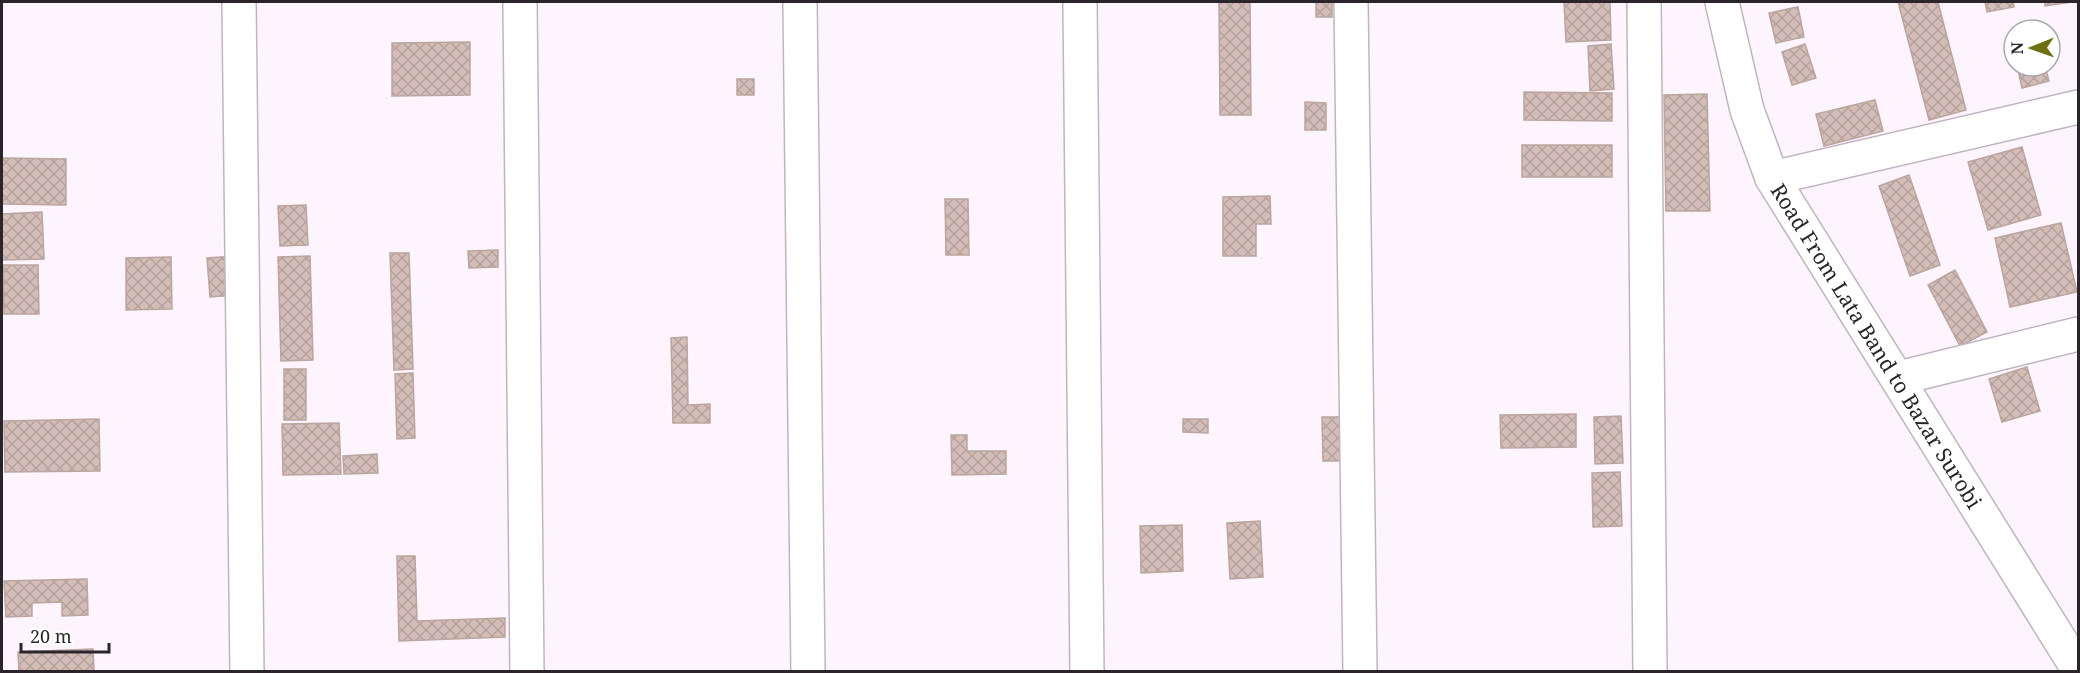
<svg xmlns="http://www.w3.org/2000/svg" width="2080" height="673" font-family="'Noto Serif',serif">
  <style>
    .building { fill: url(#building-cross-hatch); stroke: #baa59f; stroke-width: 1.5 }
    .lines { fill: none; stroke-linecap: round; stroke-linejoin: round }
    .minor-casing { stroke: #c3b3c2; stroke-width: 36 }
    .major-casing { stroke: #c3b3c2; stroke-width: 36 }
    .minor { stroke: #fff; stroke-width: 33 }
    .major { stroke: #fff; stroke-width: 33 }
    .labels { text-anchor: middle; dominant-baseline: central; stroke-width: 4.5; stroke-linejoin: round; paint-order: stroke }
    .street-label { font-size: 21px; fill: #2b252b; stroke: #fff }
  </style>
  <defs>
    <pattern id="building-cross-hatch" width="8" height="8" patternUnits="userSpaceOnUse" patternTransform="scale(1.5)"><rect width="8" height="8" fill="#d3bdb6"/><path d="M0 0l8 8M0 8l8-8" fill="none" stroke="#b5a29d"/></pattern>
  </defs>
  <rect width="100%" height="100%" fill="#fef4fd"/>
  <g class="building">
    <path d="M1219 2H1250L1251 115H1220Z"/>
    <rect x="1316" y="2" width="16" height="15"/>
    <path d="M1564 2H1610L1611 40 1566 42Z"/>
    <path d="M1898 2H1938L1966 110 1929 120Z"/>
    <path d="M1985 2H2013L2014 7 1987 12Z"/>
    <path d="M2045 2H2072L2045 6Z"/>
    <path d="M1798 7 1804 37 1776 43 1769 13Z"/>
    <path d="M470 42V95L392 96V43Z"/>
    <path d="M1611 44 1614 89 1590 91 1588 46Z"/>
    <path d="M1805 44 1816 78 1792 85 1782 52Z"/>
    <path d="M2033 66H2045L2049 81 2022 88 2018 70Z"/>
    <rect x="737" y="79" width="17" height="16"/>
    <path d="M1524 92 1612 93V121L1524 120Z"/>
    <path d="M1707 94 1710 211H1666L1664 95Z"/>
    <path d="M1875 100 1883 131 1824 146 1816 114Z"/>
    <path d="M1305 102 1326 103V130H1305Z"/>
    <rect x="1522" y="145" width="90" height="32"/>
    <path d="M2022 147 2041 215 1988 230 1968 162Z"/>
    <path d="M2 158 66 159V205L2 204Z"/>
    <path d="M1909 175 1940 265 1910 276 1879 186Z"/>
    <path d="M1270 196 1271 224H1256V256H1223V197Z"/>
    <path d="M945 199H968L969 255H946Z"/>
    <path d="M306 205 308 245 280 246 278 206Z"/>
    <path d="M42 212 44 259 2 260V214Z"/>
    <path d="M2061 223 2077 292 2010 307 1995 238Z"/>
    <path d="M498 250V267L469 268 468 251Z"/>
    <path d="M390 253H409L413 369 394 370Z"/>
    <path d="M235 256 237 295 210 297 207 258Z"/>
    <path d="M310 256 313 360 281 361 278 257Z"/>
    <path d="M171 257 172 309 126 310V258Z"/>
    <path d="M3 265H38L39 314H4Z"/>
    <path d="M1955 270 1987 332 1960 346 1928 285Z"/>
    <path d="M687 337 688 405 710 404V423H673L671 338Z"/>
    <path d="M2027 367 2040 411 2002 422 1989 379Z"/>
    <rect x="284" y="369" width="22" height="51"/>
    <path d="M413 373 415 438 397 439 395 374Z"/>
    <path d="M1576 414V447L1501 448 1500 415Z"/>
    <path d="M1621 416 1623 463 1595 464 1594 417Z"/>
    <path d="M1322 417H1346V461H1323Z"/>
    <path d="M99 419 100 471 5 472 4 421Z"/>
    <path d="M1183 419H1208V433L1183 432Z"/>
    <path d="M339 423 341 474 283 475 282 424Z"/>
    <path d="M951 435H967V451H1006V474L952 475Z"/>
    <path d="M377 454 378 473 344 474 343 456Z"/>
    <path d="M1620 472 1622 526 1593 527 1592 473Z"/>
    <path d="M1260 521 1263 577 1230 579 1227 523Z"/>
    <path d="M1182 525 1183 571 1141 573 1140 526Z"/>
    <path d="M397 556H415L417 621 505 618V637L399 641Z"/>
    <path d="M87 579 88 615 62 616V602L32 603V616L6 617 4 581Z"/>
    <path d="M93 649 94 672H19L18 652Z"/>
  </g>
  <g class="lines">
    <defs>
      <g id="minor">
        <path d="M239 2 247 672"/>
        <path d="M520 2 527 672"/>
        <path d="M800 2 808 672"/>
        <path d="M1080 2 1087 672"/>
        <path d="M1351 2 1360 672"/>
        <path d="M1644 2 1650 672"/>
        <path d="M1772 178 2078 107"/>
        <path d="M1899 378 2078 334"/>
      </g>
      <g id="major">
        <path id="s1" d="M1722 2 1747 110 1772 178 2078 669"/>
      </g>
    </defs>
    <use href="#minor" class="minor-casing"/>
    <use href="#major" class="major-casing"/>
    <use href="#minor" class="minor"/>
    <use href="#major" class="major"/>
  </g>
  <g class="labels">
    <g class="street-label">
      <text stroke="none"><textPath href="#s1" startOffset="381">Road From Lata Band to Bazar Surobi</textPath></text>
    </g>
  </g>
  <rect width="2080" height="673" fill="none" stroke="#2b252b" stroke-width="6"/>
  <g transform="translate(2032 48) rotate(269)"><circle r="28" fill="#ffffff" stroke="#aaa8aa" stroke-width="1.5"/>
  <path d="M0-4.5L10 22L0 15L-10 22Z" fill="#6d6f11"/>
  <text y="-9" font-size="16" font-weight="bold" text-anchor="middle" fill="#2b252b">N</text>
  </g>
  <path d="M21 643v9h88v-9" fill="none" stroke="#2b252b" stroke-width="3"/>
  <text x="30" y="643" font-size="18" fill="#2b252b" stroke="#ffffff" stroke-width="4.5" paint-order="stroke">20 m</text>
</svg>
